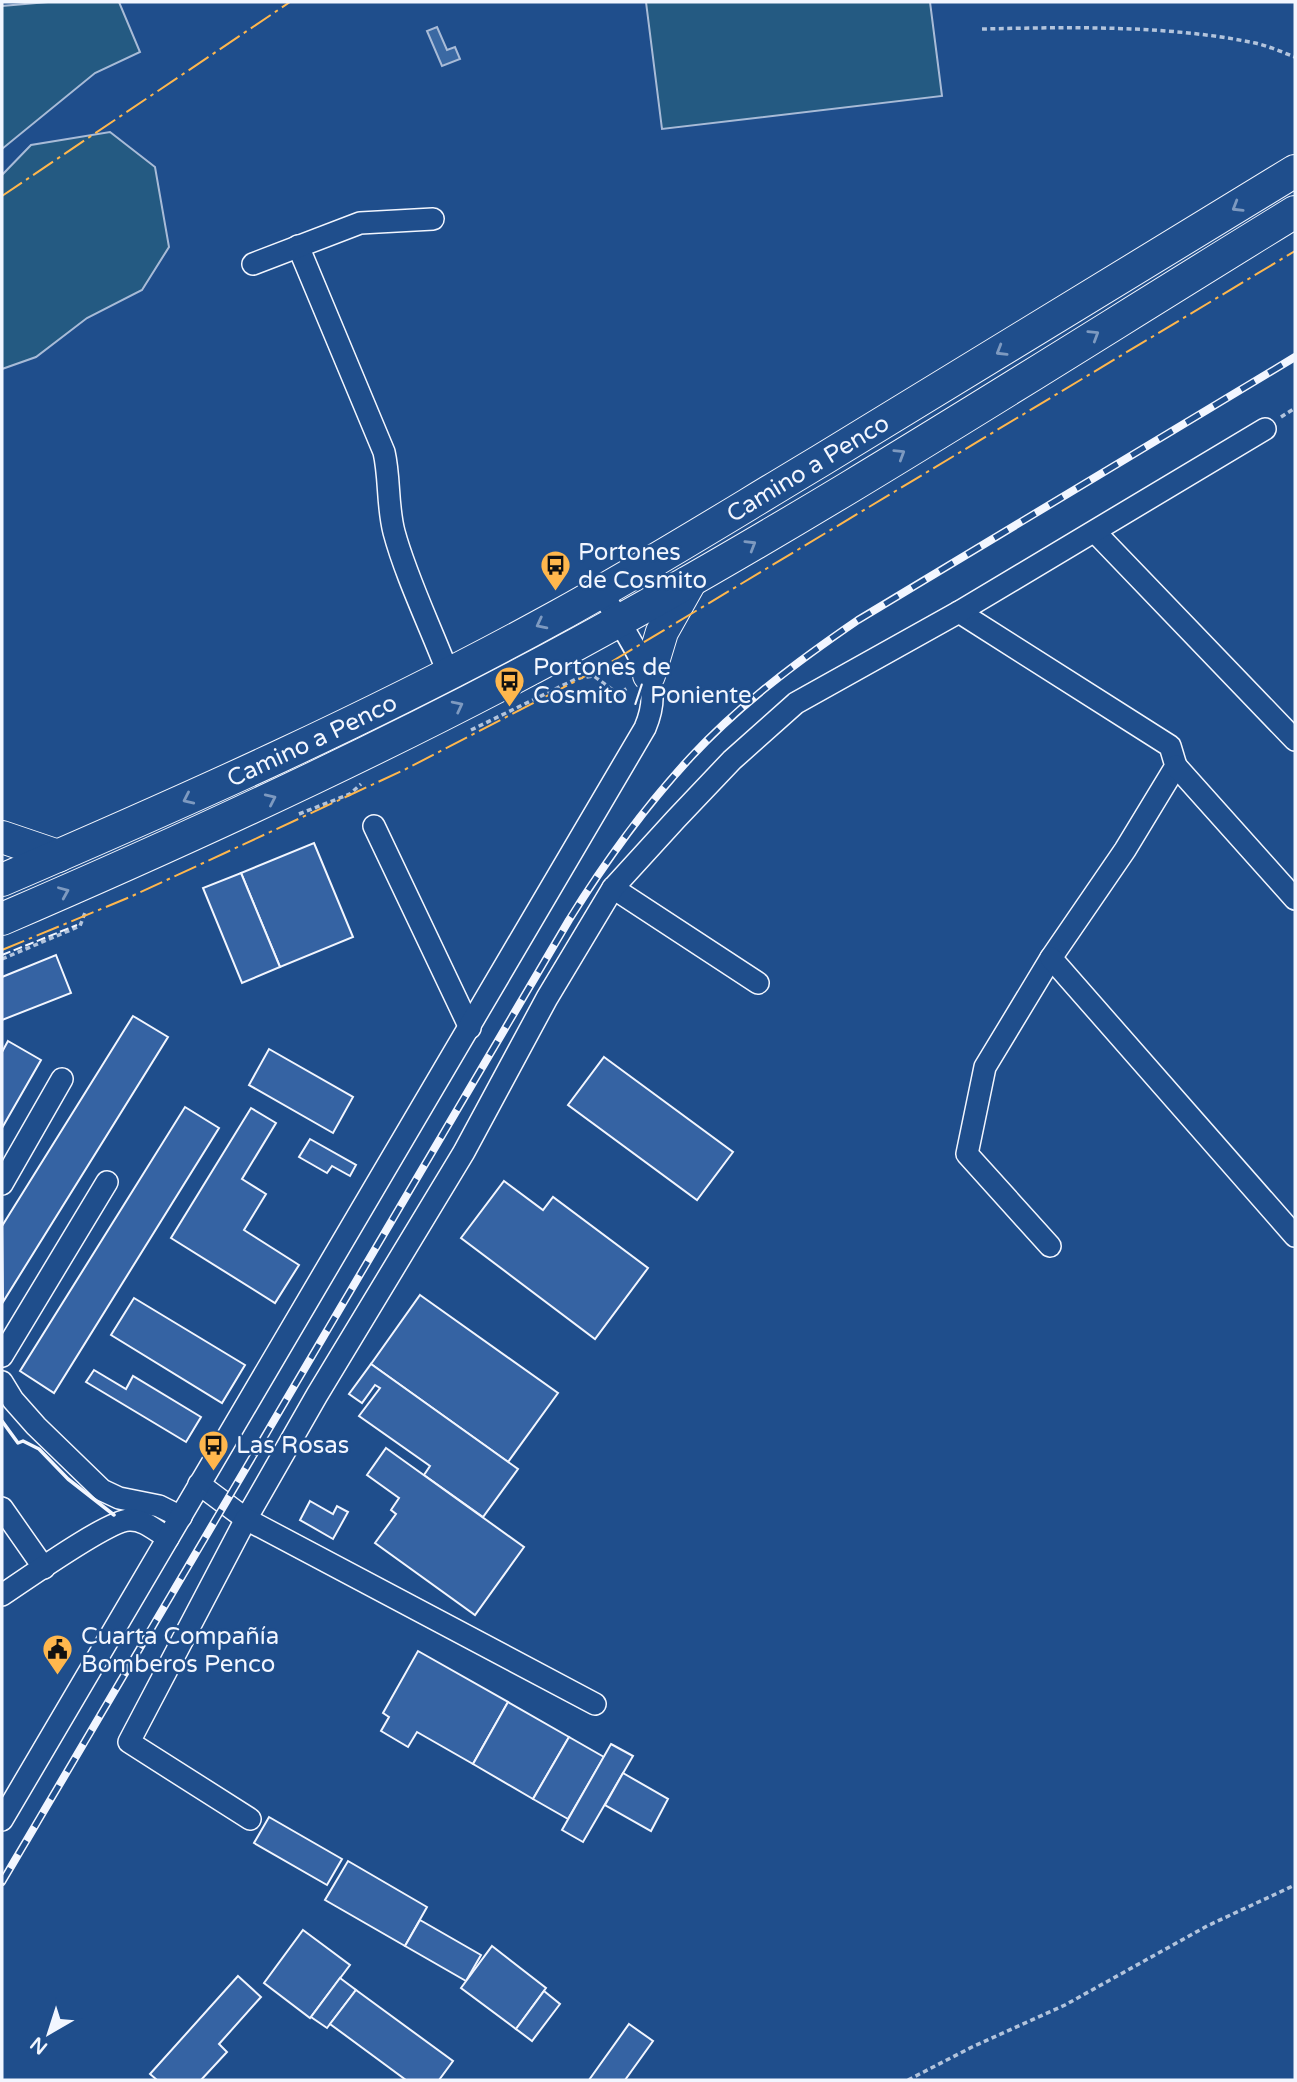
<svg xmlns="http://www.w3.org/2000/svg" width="1297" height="2082" font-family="'Varela Round',sans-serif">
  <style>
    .green { fill: #245a82; stroke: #a8bbd7; stroke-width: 2 }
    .water { fill: #3b69a3; stroke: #a8bbd7; stroke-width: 2 }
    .building { fill: #3563a3; stroke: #f2f6ff; stroke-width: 2 }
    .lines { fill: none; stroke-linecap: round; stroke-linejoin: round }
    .minor-casing { stroke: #f2f6ff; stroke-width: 24 }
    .highway-casing { stroke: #f2f6ff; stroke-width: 34 }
    .path { stroke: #b3c4dc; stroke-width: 3.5; stroke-dasharray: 5 3.5; stroke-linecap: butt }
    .minor { stroke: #1f4e8c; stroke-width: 21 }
    .highway { stroke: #1f4e8c; stroke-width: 32 }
    .rail-casing { stroke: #f2f6ff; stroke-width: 8 }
    .rail { stroke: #1f4e8c; stroke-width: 5; stroke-dasharray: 16; stroke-linecap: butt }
    .fence { stroke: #f2f6ff; stroke-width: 2; stroke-dasharray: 9 3.5; stroke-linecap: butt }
    .wall { stroke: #f2f6ff; stroke-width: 3.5 }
    .power { stroke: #ffb74d; stroke-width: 2; stroke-dasharray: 24 5 3.5 5; stroke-linecap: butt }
    .oneway { stroke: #7e9ac0 }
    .labels { text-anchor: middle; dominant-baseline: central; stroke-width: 5; stroke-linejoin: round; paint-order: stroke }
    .street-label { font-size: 24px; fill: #f2f6ff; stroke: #1f4e8c }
    .poi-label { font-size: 24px; fill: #f2f6ff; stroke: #1f4e8c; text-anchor: start }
  </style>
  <rect width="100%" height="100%" fill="#1f4e8c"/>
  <g class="green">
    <path d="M48 2H119L140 52 95 73 2 149V6Z"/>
    <path d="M646 2H930L942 96 662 129Z"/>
    <path d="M110 132 155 167 169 247 142 290 87 318 36 357 2 369V175L31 145Z"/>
  </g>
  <path class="water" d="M437 27 447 50 455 47 460 59 442 66 427 31Z"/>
  <g class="building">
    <path d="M314 843 353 937 280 967 241 873Z"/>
    <path d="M241 873 280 967 242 983 203 888Z"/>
    <path d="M56 955 71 993 2 1020V977Z"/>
    <path d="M133 1016 168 1037 3 1302 2 1226Z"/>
    <path d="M8 1041 41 1060 2 1128V1052Z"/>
    <path d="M269 1049 353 1097 333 1133 249 1085Z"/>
    <path d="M604 1057 733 1152 697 1200 568 1105Z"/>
    <path d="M185 1107 219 1128 54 1393 20 1371Z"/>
    <path d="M251 1108 276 1123 242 1179 266 1194 244 1230 299 1265 275 1303 171 1238Z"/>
    <path d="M310 1139 356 1165 350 1176 332 1166 327 1173 299 1157Z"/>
    <path d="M504 1181 543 1210 553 1197 648 1268 595 1339 461 1238Z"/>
    <path d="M420 1295 558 1393 508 1462 371 1364Z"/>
    <path d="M134 1298 245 1365 222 1403 111 1335Z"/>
    <path d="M371 1364 518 1469 483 1517 424 1475 430 1466 359 1416 380 1388 375 1385 362 1403 349 1394Z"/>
    <path d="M94 1370 126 1389 133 1376 201 1417 186 1442 86 1382Z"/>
    <path d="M386 1448 524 1547 475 1615 375 1543 396 1514 391 1510 399 1498 367 1475Z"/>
    <path d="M310 1501 333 1514 337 1506 348 1512 333 1539 300 1520Z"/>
    <path d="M418 1651 508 1702 473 1764 417 1732 408 1747 381 1731 389 1717 383 1713Z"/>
    <path d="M508 1702 569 1737 533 1799 473 1764Z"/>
    <path d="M569 1737 604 1757 568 1819 533 1799Z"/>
    <path d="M611 1744 633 1756 583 1842 562 1830Z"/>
    <path d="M623 1773 668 1799 651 1831 605 1805Z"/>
    <path d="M269 1817 342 1859 327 1885 254 1843Z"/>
    <path d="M348 1861 427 1907 405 1946 325 1900Z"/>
    <path d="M420 1920 481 1955 466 1981 405 1946Z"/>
    <path d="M303 1930 350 1965 310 2018 264 1983Z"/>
    <path d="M492 1946 546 1988 516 2029 461 1988Z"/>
    <path d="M238 1976 261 1997 219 2044 227 2052 201 2080H157L150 2074Z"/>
    <path d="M340 1978 356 1990 327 2028 311 2017Z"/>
    <path d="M356 1990 453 2061 439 2080H406L330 2024Z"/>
    <path d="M544 1991 560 2004 532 2041 516 2029Z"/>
    <path d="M629 2024 653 2041 625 2080H589Z"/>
  </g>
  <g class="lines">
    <defs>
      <g id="minor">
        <path d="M298 246 384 452C390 478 387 505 394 532 406 577 431 628 448 673"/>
        <path d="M253 264 360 223 433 219"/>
        <path d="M1095 532 1295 740"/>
        <path d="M959 612 1170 746 1176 766 1125 850 1051 958 985 1067 967 1154 1050 1246"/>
        <path d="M1176 766 1295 899"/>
        <path d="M374 826 470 1028"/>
        <path d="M613 888 758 983"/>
        <path d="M1051 958 1295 1236"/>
        <path d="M2 1184 62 1079"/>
        <path d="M2 1356 107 1182"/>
        <path d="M2 1382 13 1400 36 1426 102 1490 119 1498 159 1506 181 1517"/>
        <path d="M199 1484 246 1519 317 1395 464 1152 547 998 613 888 676 819 732 760 796 703 959 612 1265 429"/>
        <path d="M2 1508 44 1568"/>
        <path d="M2 1595C25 1580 107 1521 129 1520 144 1519 156 1531 168 1538"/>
        <path d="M250 1819 129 1742 246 1519 595 1704"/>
        <path d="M2 1820 645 728C651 714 654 700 651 685 646 662 614 614 601 591"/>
      </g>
      <g id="highway">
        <path d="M649 675 662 632 689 584"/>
        <path d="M2 837 58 856"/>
        <path id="s1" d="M2 880C190 799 378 715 558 616 647 567 733 513 820 461 979 365 1137 268 1295 171"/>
        <path d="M2 919C197 835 390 746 577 644 822 511 1057 358 1295 212"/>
      </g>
    </defs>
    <use href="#minor" class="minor-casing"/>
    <use href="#highway" class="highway-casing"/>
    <g class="path">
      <path d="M982 29C1071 27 1168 25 1255 43 1268 46 1282 52 1295 57"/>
      <path d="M1281 417 1295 408"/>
      <path d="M471 730 578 678 594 676 618 694 629 687"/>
      <path d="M299 814 350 794 361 784"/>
      <path d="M2 959 80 926 86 910"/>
      <path d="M908 2080 972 2047 1065 2005 1207 1926 1295 1885"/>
    </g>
    <use href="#minor" class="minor"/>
    <use href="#highway" class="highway"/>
    <defs>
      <path id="rail" d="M2 1882 569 920C605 862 644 808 690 758 739 705 798 661 858 620L1295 357"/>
    </defs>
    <use href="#rail" class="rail-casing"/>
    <use href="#rail" class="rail"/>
    <path class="fence" d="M2 955 77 925"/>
    <path class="wall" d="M2 1421 18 1443 23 1441 39 1449 68 1479 114 1515"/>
    <g class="power">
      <path d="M2 196 290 2"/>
      <path d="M2 950 130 897 406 769 601 668 1295 251"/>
    </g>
  </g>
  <defs><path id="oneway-chevron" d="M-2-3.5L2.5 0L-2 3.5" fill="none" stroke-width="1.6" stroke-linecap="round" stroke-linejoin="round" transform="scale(1.75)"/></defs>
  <g class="oneway">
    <use href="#oneway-chevron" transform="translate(1237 207) rotate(149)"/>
    <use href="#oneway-chevron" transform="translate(1094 335) rotate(-32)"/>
    <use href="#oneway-chevron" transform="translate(1001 351) rotate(149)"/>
    <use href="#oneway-chevron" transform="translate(900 454) rotate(-32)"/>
    <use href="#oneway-chevron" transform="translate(751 545) rotate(-31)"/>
    <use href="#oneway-chevron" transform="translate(541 624) rotate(153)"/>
    <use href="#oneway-chevron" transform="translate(458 706) rotate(-27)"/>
    <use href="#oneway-chevron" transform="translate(188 799) rotate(155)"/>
    <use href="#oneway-chevron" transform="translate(271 799) rotate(-25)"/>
    <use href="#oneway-chevron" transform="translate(64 892) rotate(-23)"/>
  </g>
  <defs>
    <symbol id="bus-pin" viewBox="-11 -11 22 30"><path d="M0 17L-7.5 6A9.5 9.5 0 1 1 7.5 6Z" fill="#ffb74d" stroke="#1f4e8c"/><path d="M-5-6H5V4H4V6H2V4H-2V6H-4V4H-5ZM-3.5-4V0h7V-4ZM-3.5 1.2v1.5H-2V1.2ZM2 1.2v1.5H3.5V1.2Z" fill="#111"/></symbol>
    <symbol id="civic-pin" viewBox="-11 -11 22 30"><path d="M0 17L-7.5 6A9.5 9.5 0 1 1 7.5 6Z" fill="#ffb74d" stroke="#1f4e8c"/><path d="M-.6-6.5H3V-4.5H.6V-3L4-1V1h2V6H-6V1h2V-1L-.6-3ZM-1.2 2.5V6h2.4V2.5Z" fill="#111"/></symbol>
  </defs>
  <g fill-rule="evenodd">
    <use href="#bus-pin" x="538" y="548" width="35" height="47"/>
    <use href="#bus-pin" x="492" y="664" width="35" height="47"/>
    <use href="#bus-pin" x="196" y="1428" width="35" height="47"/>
    <use href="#civic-pin" x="40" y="1632" width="35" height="47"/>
  </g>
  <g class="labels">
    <g class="street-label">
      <text stroke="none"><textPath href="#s1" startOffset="906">Camino a Penco</textPath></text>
      <text stroke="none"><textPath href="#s1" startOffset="340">Camino a Penco</textPath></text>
    </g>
    <g class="poi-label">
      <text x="578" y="552">Portones<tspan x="578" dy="28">de Cosmito</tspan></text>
      <text x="533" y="667">Portones de<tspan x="533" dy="28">Cosmito / Poniente</tspan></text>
      <text x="236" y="1445">Las Rosas</text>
      <text x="81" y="1636">Cuarta Compañía<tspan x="81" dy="28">Bomberos Penco</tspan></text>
    </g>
  </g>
  <rect width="1297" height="2082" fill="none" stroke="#f2f6ff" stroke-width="7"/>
  <g transform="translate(49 2033) rotate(219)" stroke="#1f4e8c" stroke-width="5" paint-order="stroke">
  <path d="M0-5L12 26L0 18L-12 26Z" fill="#f2f6ff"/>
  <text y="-10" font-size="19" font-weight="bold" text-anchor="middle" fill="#f2f6ff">N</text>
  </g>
</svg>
